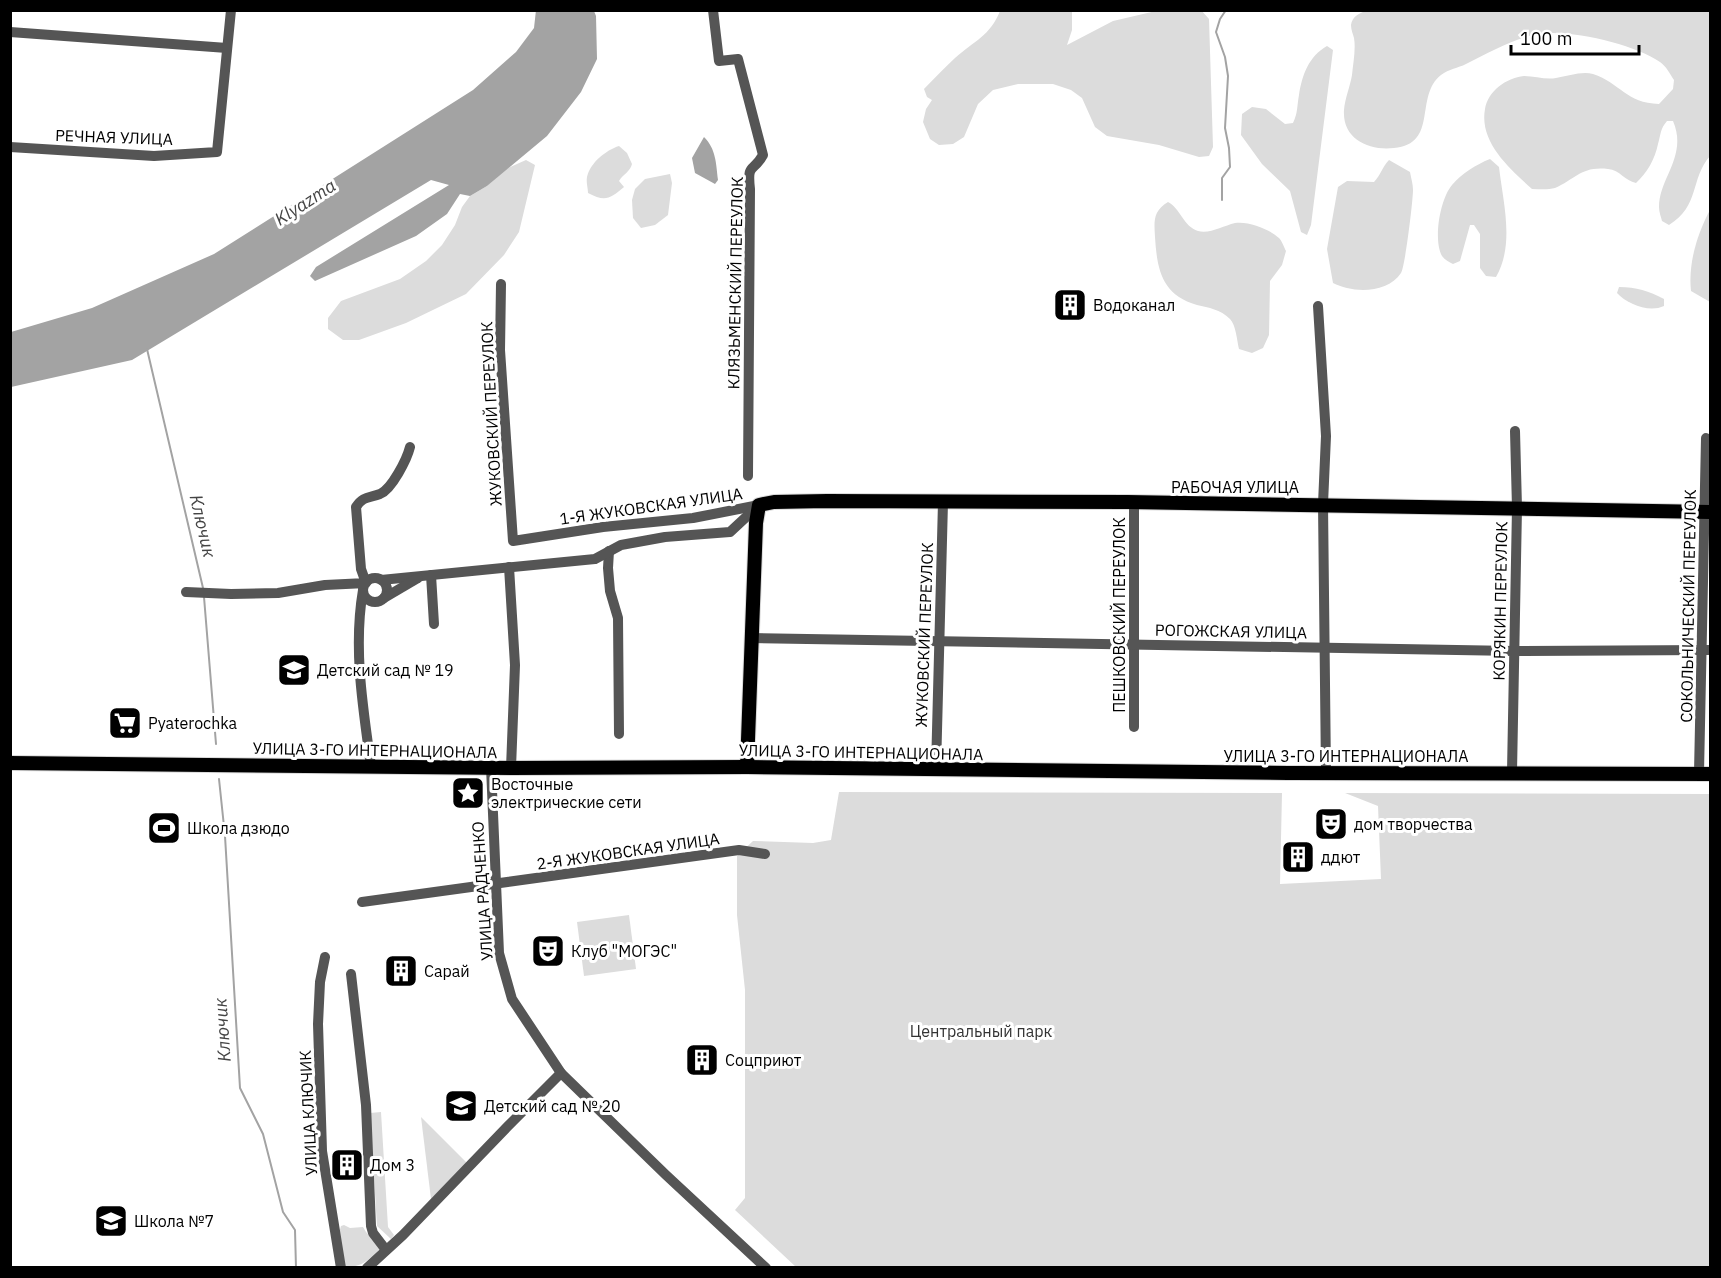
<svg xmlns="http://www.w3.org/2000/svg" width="1721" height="1278" font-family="'IBM Plex Sans',sans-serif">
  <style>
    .green { fill: #dcdcdc }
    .water { fill: #a3a3a3 }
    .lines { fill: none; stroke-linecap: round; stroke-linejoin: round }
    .stream { stroke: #a3a3a3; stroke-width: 2 }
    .major-casing { stroke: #dbdbdb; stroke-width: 16 }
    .minor { stroke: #555; stroke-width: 10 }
    .major { stroke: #000; stroke-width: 14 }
    .labels { text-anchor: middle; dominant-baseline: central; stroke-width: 6; stroke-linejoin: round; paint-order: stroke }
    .street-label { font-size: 16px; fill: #000; stroke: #fff }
    .poi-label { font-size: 16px; fill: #000; stroke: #fff; text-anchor: start }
    .park-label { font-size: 16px; fill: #333; stroke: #fff }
    .water-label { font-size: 18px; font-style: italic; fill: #444; stroke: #fff }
  </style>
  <rect width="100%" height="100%" fill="#fff"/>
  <g class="green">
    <path d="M1000 11H1072V30L1067 45 1113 21 1156 11 1201 10 1209 19 1213 147 1209 156 1199 157 1159 145 1107 136 1095 127 1082 98 1071 90 1053 84H1018L993 90 978 104 964 137 953 144 939 145 930 139 923 122 926 109 932 100 927 97 924 89C934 79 944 68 955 58 974 41 990 36 1000 11Z"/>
    <path d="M1366 11H1710V156C1690 179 1700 206 1669 225L1662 221C1661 217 1659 212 1659 207 1659 178 1688 156 1673 121H1667C1660 129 1661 134 1658 144 1655 159 1647 173 1636 183 1625 181 1620 170 1608 169 1581 166 1576 179 1555 188 1548 190 1539 189 1532 189 1509 168 1479 142 1485 109 1488 91 1506 78 1524 76 1535 76 1546 80 1556 78 1568 76 1582 71 1593 74 1620 83 1626 103 1659 104L1673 89 1674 80C1670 74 1666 66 1660 62 1634 44 1565 27 1533 35 1509 41 1488 53 1466 64 1458 68 1449 69 1441 75 1414 96 1439 144 1394 148 1369 151 1342 139 1344 110 1345 98 1350 87 1352 75 1353 64 1356 49 1354 38 1353 34 1351 30 1351 25 1352 17 1359 13 1366 11Z"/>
    <path d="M1327 46 1333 50 1311 225 1307 235 1301 232 1290 191 1262 164 1241 135 1242 114 1252 107 1266 109 1285 124 1293 123C1298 113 1297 105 1299 95 1302 75 1309 56 1327 46Z"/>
    <path d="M619 146 627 153 632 164C630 172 623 174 619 181L624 187C610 199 605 202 588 193 588 188 586 182 587 177 590 163 606 150 619 146Z"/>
    <path d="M1490 159 1499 167C1503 202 1515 244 1496 277L1486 276 1480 268V234L1474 225H1470L1460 261 1453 264C1449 262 1445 260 1442 256 1433 240 1440 199 1452 185 1461 174 1477 164 1490 159Z"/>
    <path d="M526 160 535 165 519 232 504 255 466 294 406 323 359 340H343L328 329V318L341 301 400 279 426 261 442 245 455 225 462 207 470 196 487 186 506 169Z"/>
    <path d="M1389 160 1410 172C1411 178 1413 184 1413 190 1413 201 1405 267 1401 273 1387 294 1352 293 1333 283L1327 249 1338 187 1347 181 1374 182C1381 175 1382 167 1389 160Z"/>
    <path d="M670 174 672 183 668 215 655 225 641 228 633 218 632 200 635 189 645 179Z"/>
    <path d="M1168 202C1180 208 1184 227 1198 231 1210 234 1223 226 1235 223 1249 221 1269 229 1279 238 1282 241 1284 247 1286 251L1282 265 1270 281 1269 335 1263 348 1252 353 1239 349C1237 341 1236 325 1230 319 1220 309 1209 308 1197 305 1162 295 1157 270 1155 237 1154 221 1153 211 1168 202Z"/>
    <path d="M1710 210V302L1691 291C1688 264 1697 234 1710 210Z"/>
    <path d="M1619 287C1636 287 1649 291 1664 299V306C1649 313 1627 304 1617 293Z"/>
    <path d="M839 792 1282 793 1280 884 1381 879 1378 806 1345 793 1710 794V1267H796L735 1210 745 1198V990L737 915V856L753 841 813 843 831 840Z"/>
    <path d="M629 915 636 969 584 976 577 922Z"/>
    <path d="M381 1112 388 1227 394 1235 391 1239 377 1226 370 1113Z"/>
    <path d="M421 1117 467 1163 431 1199Z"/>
    <path d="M344 1225 350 1228 363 1227 366 1232 381 1248C368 1260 363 1267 345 1267L339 1233 341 1226Z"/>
  </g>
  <g class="water">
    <path d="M536 10 594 11 596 16 597 59 581 92 547 136 487 186 470 196 460 194 447 214 416 236 315 281 310 276 316 267 449 185 431 180 132 360 11 387V332L92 308 214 254 473 90 516 52 534 28Z"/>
    <path d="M704 137C716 149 716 163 718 180L715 184 695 173 692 158Z"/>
  </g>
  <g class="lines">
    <g class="stream">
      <path d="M1222 200V178L1230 167 1229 148 1225 128 1228 76 1225 57 1216 32 1220 19 1226 10"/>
      <path d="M147 349 203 588"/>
      <path d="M204 597 216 744"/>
      <path d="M219 779 225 836 240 1088 263 1134 283 1212 295 1230 296 1268"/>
    </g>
    <defs>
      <g id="major">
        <path d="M10 763 511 768 747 767 1288 773 1710 774"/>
        <path d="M747 767 756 523 759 505 774 502 827 501 1128 502 1710 512"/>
      </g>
    </defs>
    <use href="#major" class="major-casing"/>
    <g class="minor">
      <path d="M713 10 719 61 738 59 763 155C753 173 747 162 750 189L748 476"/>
      <path d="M10 32 227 48"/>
      <path d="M10 147 154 156 217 152 231 10"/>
      <path d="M501 284 500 350 513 541 603 527 693 518 759 505"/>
      <path d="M1318 306 1326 436 1323 504 1326 773"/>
      <path d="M1134 503V727"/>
      <path d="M609 551 608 568 610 591 618 618 619 734"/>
      <path d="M509 567 515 665 511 768"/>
      <path d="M431 575 434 624"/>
      <circle cx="375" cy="590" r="12"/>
      <path d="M381 580 595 559 621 545 665 537 730 532 759 505"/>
      <path d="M363 590C353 648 363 708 371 766"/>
      <path d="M186 592 231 594 278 593 325 585 366 583 361 569 356 507C363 496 369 498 380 494 392 489 407 459 410 447"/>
      <path d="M384 598 418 578"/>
      <path d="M751 638 1514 651 1710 650"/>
      <path d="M491 767 499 953 512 999 561 1073 666 1175 766 1268"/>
      <path d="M936 769 943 502"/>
      <path d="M1512 772 1517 508 1515 431"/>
      <path d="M1699 773 1706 438"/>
      <path d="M362 902 739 850 765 854"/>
      <path d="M325 957 320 982 318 1024 322 1151 341 1268"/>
      <path d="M351 974 366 1105 371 1226 373 1233 386 1250"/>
      <path d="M367 1268 403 1235 508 1126 561 1073"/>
    </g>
    <use href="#major" class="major"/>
  </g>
  <defs>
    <symbol id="building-square" viewBox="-11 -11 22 22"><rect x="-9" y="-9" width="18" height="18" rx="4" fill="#000" stroke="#fff"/><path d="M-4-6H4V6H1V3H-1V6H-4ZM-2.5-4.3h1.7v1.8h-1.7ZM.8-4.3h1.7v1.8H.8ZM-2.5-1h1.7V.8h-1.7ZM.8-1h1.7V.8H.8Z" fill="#fff"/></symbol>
    <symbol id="school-square" viewBox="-11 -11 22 22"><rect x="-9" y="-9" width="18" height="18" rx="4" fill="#000" stroke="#fff"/><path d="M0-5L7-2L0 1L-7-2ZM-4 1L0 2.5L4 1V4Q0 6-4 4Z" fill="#fff"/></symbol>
    <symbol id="supermarket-square" viewBox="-11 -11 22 22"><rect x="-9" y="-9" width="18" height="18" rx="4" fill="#000" stroke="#fff"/><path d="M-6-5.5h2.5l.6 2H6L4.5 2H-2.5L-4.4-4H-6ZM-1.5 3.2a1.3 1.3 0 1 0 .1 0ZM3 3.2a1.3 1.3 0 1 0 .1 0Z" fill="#fff"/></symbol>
    <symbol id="sight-square" viewBox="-11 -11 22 22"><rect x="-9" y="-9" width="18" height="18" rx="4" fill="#000" stroke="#fff"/><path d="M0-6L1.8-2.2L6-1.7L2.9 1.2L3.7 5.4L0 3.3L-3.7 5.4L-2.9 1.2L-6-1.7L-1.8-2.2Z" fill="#fff"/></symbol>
    <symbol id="theatre-square" viewBox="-11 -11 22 22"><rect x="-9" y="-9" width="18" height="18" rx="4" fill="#000" stroke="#fff"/><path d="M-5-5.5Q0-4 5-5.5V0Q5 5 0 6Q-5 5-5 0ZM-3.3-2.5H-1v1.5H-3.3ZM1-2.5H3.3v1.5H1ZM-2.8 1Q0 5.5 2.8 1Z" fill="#fff"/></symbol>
    <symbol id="stadium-square" viewBox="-11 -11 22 22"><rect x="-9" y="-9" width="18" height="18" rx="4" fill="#000" stroke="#fff"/><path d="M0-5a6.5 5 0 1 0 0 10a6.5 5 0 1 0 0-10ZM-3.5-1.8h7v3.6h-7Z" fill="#fff"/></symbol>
  </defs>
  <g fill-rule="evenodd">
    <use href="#building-square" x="1051" y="286" width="38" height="38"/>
    <use href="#school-square" x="275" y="651" width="38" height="38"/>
    <use href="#supermarket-square" x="106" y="704" width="38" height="38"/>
    <use href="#sight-square" x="449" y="774" width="38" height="38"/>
    <use href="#theatre-square" x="1312" y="805" width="38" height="38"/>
    <use href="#stadium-square" x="145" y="809" width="38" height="38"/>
    <use href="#building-square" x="1279" y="838" width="38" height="38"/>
    <use href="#theatre-square" x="529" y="932" width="38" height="38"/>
    <use href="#building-square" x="382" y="952" width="38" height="38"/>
    <use href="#building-square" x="683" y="1041" width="38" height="38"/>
    <use href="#school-square" x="442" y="1087" width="38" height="38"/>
    <use href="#building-square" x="328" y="1146" width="38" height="38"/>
    <use href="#school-square" x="92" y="1202" width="38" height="38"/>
  </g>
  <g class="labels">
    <g class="street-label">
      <text transform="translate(114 137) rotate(2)">РЕЧНАЯ УЛИЦА</text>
      <text transform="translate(735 283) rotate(-89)">КЛЯЗЬМЕНСКИЙ ПЕРЕУЛОК</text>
      <text transform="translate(491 414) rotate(-93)">ЖУКОВСКИЙ ПЕРЕУЛОК</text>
      <text x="1235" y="487">РАБОЧАЯ УЛИЦА</text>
      <text transform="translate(651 506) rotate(-8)">1-Я ЖУКОВСКАЯ УЛИЦА</text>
      <text transform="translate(1500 601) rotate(-89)">КОРЯКИН ПЕРЕУЛОК</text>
      <text transform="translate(1688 606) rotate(-89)">СОКОЛЬНИЧЕСКИЙ ПЕРЕУЛОК</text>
      <text transform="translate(1119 615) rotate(-90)">ПЕШКОВСКИЙ ПЕРЕУЛОК</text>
      <text transform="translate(1231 631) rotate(1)">РОГОЖСКАЯ УЛИЦА</text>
      <text transform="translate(924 635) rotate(-88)">ЖУКОВСКИЙ ПЕРЕУЛОК</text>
      <text transform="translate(375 750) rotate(1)">УЛИЦА 3-ГО ИНТЕРНАЦИОНАЛА</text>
      <text transform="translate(861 752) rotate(1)">УЛИЦА 3-ГО ИНТЕРНАЦИОНАЛА</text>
      <text x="1346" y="756">УЛИЦА 3-ГО ИНТЕРНАЦИОНАЛА</text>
      <text transform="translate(628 851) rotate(-8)">2-Я ЖУКОВСКАЯ УЛИЦА</text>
      <text transform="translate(482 891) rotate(-94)">УЛИЦА РАДЧЕНКО</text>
      <text transform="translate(308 1113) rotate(-93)">УЛИЦА КЛЮЧИК</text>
    </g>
    <g class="poi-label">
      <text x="1093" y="305">Водоканал</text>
      <text x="317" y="670">Детский сад № 19</text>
      <text x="148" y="723">Pyaterochka</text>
      <text x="491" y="784">Восточные<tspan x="491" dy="18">электрические сети</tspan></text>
      <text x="1354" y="824">дом творчества</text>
      <text x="187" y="828">Школа дзюдо</text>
      <text x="1321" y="857">ддют</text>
      <text x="571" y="951">Клуб "МОГЭС"</text>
      <text x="424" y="971">Сарай</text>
      <text x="725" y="1060">Соцприют</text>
      <text x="484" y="1106">Детский сад № 20</text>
      <text x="370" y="1165">Дом 3</text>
      <text x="134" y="1221">Школа №7</text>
    </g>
    <g class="park-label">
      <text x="981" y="1031">Центральный парк</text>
    </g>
    <g class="water-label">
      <text transform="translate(305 202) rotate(-33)">Klyazma</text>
      <text transform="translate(203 526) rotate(77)">Ключик</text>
      <text transform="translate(222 1030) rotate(-94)">Ключик</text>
    </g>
  </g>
  <rect width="1721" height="1278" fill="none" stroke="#000000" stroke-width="24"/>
  <path d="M1511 45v9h128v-9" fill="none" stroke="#000000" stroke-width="3"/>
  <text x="1520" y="45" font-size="18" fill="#000000" stroke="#ffffff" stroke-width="4.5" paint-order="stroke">100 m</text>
</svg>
